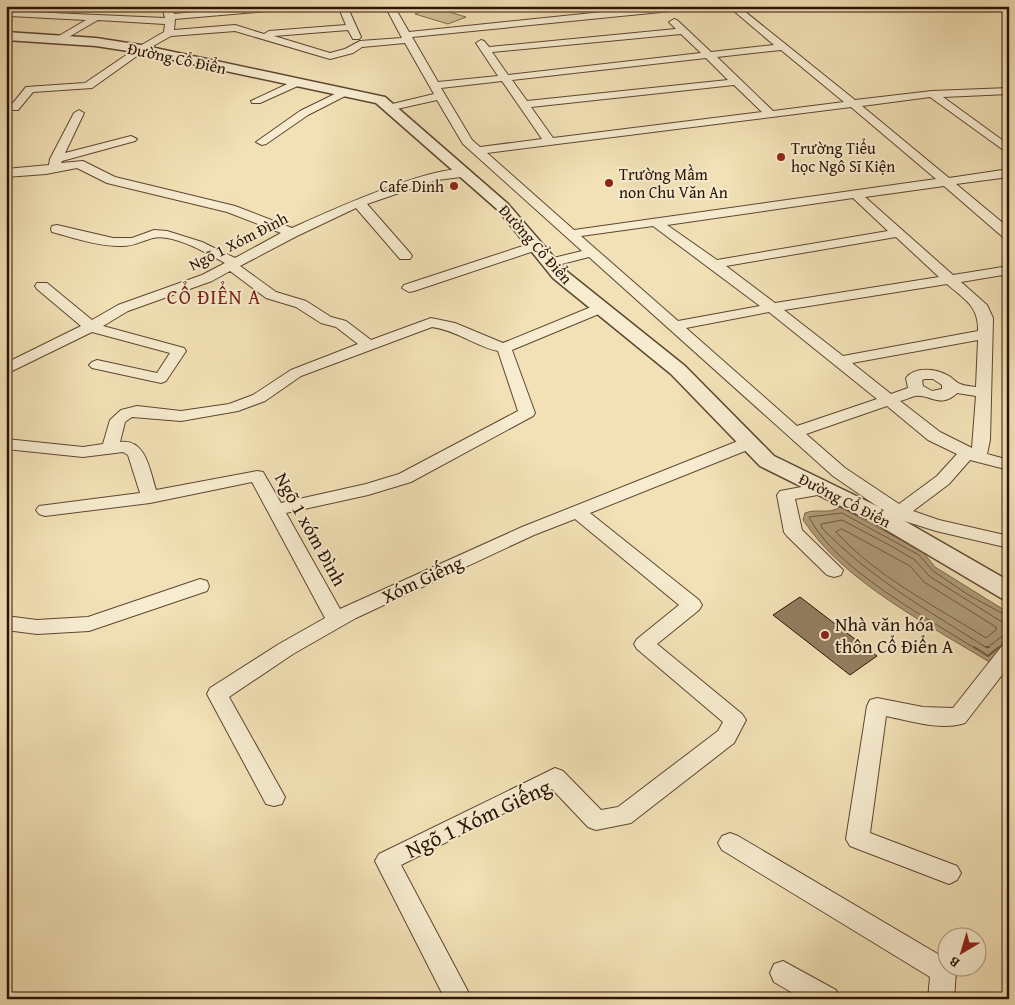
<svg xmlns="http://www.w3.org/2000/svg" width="1015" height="1005" font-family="'Gentium Book Plus',serif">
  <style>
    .green { fill: #d0be98; stroke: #7e684e }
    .water { fill: #af9b79; stroke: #7b644a }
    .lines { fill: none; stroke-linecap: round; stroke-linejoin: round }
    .shore-far1 { stroke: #6e563e; stroke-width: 1 }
    .shore { stroke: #6e563e; stroke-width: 2 }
    .building { fill: #937e60; stroke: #2c1203 }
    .minor-casing { stroke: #5e4630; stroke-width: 2 }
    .tertiary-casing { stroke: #5e4630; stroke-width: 3 }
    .minor { fill: #f7ecd0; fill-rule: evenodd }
    .tertiary { fill: #f7ecd0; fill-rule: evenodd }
    .poi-dot { fill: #8f2418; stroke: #f7ecd0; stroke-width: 2 }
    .labels { text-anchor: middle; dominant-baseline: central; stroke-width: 4; stroke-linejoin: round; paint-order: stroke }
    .far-street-label { font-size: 16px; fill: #2c1203; stroke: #f7ecd0 }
    .far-poi-label { font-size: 16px; fill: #2c1203; stroke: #f7ecd0; text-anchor: start }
    .street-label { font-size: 19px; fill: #2c1203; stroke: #f7ecd0 }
    .poi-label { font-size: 19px; fill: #2c1203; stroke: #f7ecd0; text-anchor: start }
    .neighbourhood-label { font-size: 20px; letter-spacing: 1px; fill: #7a1f14; stroke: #f7ecd0 }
    .near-street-label { font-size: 22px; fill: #2c1203; stroke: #f7ecd0 }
  </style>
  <rect width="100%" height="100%" fill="#f2e1b6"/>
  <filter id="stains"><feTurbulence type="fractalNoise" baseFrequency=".004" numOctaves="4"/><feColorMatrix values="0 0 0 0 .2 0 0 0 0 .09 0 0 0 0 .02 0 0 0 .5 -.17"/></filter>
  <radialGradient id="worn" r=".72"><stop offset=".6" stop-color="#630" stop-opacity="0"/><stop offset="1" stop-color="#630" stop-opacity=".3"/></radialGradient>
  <path class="green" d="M432 7 466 17 448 24 415 14Z"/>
  <path class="water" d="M840 507 923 552 935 567 1009 613V644L991 663C928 624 845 583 803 520L805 513C817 508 829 515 840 507Z"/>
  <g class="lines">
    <g class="shore-far1">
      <path d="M842 529 910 566 924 582 996 627V630L986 638C935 606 877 577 836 532Z"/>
      <path d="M1009 623 1002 622 929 576 915 560 893 547 842 520 821 524 822 528C870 578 929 611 987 648L1001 637 1009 635"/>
      <path d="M976 649C927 618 834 568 809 517L842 513 919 555 933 571 967 594 1009 617"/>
      <path d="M997 649 1004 642 1009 641"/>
    </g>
    <g class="shore">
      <path d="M974 647 988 656 999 647"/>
      <path d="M986 647H989"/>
    </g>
  </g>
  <path class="building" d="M800 597 877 656 850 675 773 615Z"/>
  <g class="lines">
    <defs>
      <g id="minor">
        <path d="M162 6H172L174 14 258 6H295L291 9 175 19 174 30 235 25 264 34 269 31 346 25 338 6H347L361 37 359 39H353L348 30 274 36 330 53 345 49 360 41 402 38 385 6H394L409 32 661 6H695L691 9 412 37 438 82 498 76 476 43 481 40 484 41 489 47 676 29 669 22 674 19 677 20 711 52 774 45 728 6H738L855 100 932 91 1009 88V94L943 97 1009 145V154L930 97 862 106 949 178 1009 169V177L956 184 1009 228V239L1004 238 944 186 865 197 953 275 1009 266V274L961 282 987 305 993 318 990 440 987 454 1009 460V470L970 460 949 484 913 511 939 520 1009 536V548L936 531 898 519 891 521 885 519 882 515 884 511 833 476 589 257 550 267 545 266 543 263 545 260 582 251 463 144 437 100 388 111 383 108 384 106 434 94 405 43 362 47 353 53 330 59 235 31 171 36 144 51 92 88 33 92 18 110H10L9 108 26 87 85 83 138 47 164 32 165 24 98 20 60 42 55 39 57 37 86 20 10 16 6 14 7 11 165 18ZM681 34 701 53 508 75 492 52ZM781 50 844 102 773 111 717 57ZM706 58 728 80 527 101 512 80ZM502 81 542 139 480 147 472 140 441 88ZM734 85 762 112 553 138 531 107ZM851 107 936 179 574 230 487 153ZM853 198 888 231 717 260 667 225ZM653 226 760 306 678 321 581 236ZM896 237 939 277 775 303 726 266ZM947 284C964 299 979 306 978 331L843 356 784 310ZM769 312 877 399 797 426 686 328ZM978 340 976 387C971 386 965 386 960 384 955 382 952 377 947 375 936 369 915 366 906 378L908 388 891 394 852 363ZM925 379H933L942 385V389L932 391 923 386 922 380ZM957 393 976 396 972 448 940 432 900 401C905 400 911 397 915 396 930 394 941 409 957 393ZM887 406 928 440 957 454 937 476 899 504 845 468 806 434Z"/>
        <path d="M296 80 300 81 301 83 300 85 260 103H252L251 101Z"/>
        <path d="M345 89 350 92 349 94 308 115 266 144 262 145 256 142 300 111Z"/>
        <path d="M79 110 84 113 65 153 131 136 137 139 135 141 62 161 61 163 83 161 115 177 235 206 292 228C325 213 436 162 469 170L471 173 469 176 437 180 367 204 410 253 412 256 410 259H400L356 208 297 236 240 266 276 292 306 301 331 317 346 321 371 340 431 318 455 323 503 343 596 305H606L608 308 606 311 512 350 535 413 533 416 411 482 368 495 286 513 340 609 522 527 743 439H755L757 443 755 447 590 513 699 600 702 605 699 610 657 644 742 714 746 720 734 743 631 823 596 830 588 827 552 789 401 865 472 999H445L375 861 379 854 555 768 563 771 601 810 618 807 718 731 723 722 637 649 634 644 637 639 679 605 575 519 534 535 356 618 293 654 229 697 285 797 282 804 274 806 266 804 207 694 210 688 279 644 325 618 252 482 150 503 45 516 39 514 36 510 39 506 140 493 128 455 123 452 83 457 6 449V439L83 447 103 444 110 420 121 410 137 406 181 411 229 404 253 395 291 370 358 344 336 327 321 323 296 307 266 298 230 271 212 281 128 311 103 326 184 348 186 351 166 381 161 383 92 368 89 365 92 362 97 360 157 373 170 353 92 332 6 374V363L81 326 37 289 35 286 37 283H47L92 320 118 305 202 275 225 263C208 254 173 233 153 238 141 241 133 247 120 246 97 246 74 238 52 232L51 229 52 226 57 225 113 238H132L154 230 167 231 202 242 235 258 281 233 227 212 107 183 77 168 46 174 6 177V169L49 165 50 159 74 113ZM432 327C456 330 475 346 498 351L518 411 399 474 366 484 281 503 263 472 257 471 156 490C150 471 146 438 120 442L125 422 132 417 181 421 238 411 265 401 301 376Z"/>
        <path d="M535 242 540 243 542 246 540 249 414 291 409 292 402 288 404 285Z"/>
        <path d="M823 483 829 485 832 489 829 493 795 499 802 530 843 570 841 575 834 577 827 575 787 536 784 532 777 495 780 491Z"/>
        <path d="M200 579 207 581 209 586 207 591 89 631 37 634 6 630V616L37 620 88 617Z"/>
        <path d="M1009 644V666L965 723C942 731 910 721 886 716L870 833 957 866 961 873 957 880 949 884 850 846 846 839 867 706 870 700 877 698 923 707 953 708 1002 646Z"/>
        <path d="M730 833 738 836 948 960V968H954L956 971 954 999H928L930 977 722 850 718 843 722 836Z"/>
        <path d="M783 961 836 990 840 999H803L774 982 770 973 774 964Z"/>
      </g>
      <path id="tertiary" d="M6 32 96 38 141 45 385 97 508 204 565 270 685 366 774 456 889 512 1009 581V600L1001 598 873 522 760 466 671 374 553 278 498 210 376 103 141 53 96 46 6 40Z"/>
    </defs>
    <use href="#minor" class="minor-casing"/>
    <use href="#tertiary" class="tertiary-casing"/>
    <use href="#minor" class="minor"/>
    <use href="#tertiary" class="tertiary"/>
  </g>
  <g class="poi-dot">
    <circle cx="781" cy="157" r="5"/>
    <circle cx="609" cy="183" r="5"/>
    <circle cx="454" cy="186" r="5"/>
    <circle cx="825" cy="635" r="5"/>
  </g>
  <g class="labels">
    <g class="far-street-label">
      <text transform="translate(177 58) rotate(12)">Đường Cổ Điển</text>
      <text transform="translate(238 241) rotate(-27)">Ngõ 1 Xóm Đình</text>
      <text transform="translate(536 244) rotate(48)">Đường Cổ Điển</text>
      <text transform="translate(845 500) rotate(27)">Đường Cổ Điển</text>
    </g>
    <g class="far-poi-label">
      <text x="791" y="148">Trường Tiểu<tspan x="791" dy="18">học Ngô Sĩ Kiện</tspan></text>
      <text x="619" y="174">Trường Mầm<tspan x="619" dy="18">non Chu Văn An</tspan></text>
      <text x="444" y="186" text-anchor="end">Cafe Dinh</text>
    </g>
    <g class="street-label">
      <text transform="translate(311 529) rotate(61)">Ngõ 1 xóm Đình</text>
      <text transform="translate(422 579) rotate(-25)">Xóm Giếng</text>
    </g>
    <g class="poi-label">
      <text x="835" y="624">Nhà văn hóa<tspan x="835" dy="22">thôn Cổ Điển A</tspan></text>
    </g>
    <g class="neighbourhood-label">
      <text x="214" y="296">CỔ ĐIỂN A</text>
    </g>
    <g class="near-street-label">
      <text transform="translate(478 818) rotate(-25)">Ngõ 1 Xóm Giếng</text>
    </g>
  </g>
  <rect width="1015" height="1005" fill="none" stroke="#f2e1b6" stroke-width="25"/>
  <rect x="8" y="8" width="1000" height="990" fill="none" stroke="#2c1203" stroke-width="2.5"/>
  <rect x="12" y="12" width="990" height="980" fill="none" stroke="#2c1203"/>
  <g transform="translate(962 952) rotate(218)"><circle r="24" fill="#f7ecd0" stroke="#a6957e"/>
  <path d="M0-4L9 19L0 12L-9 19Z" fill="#8f2418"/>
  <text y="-8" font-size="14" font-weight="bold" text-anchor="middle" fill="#2c1203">B</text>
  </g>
  <rect width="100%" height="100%" filter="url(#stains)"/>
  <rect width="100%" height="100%" fill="url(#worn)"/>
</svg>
